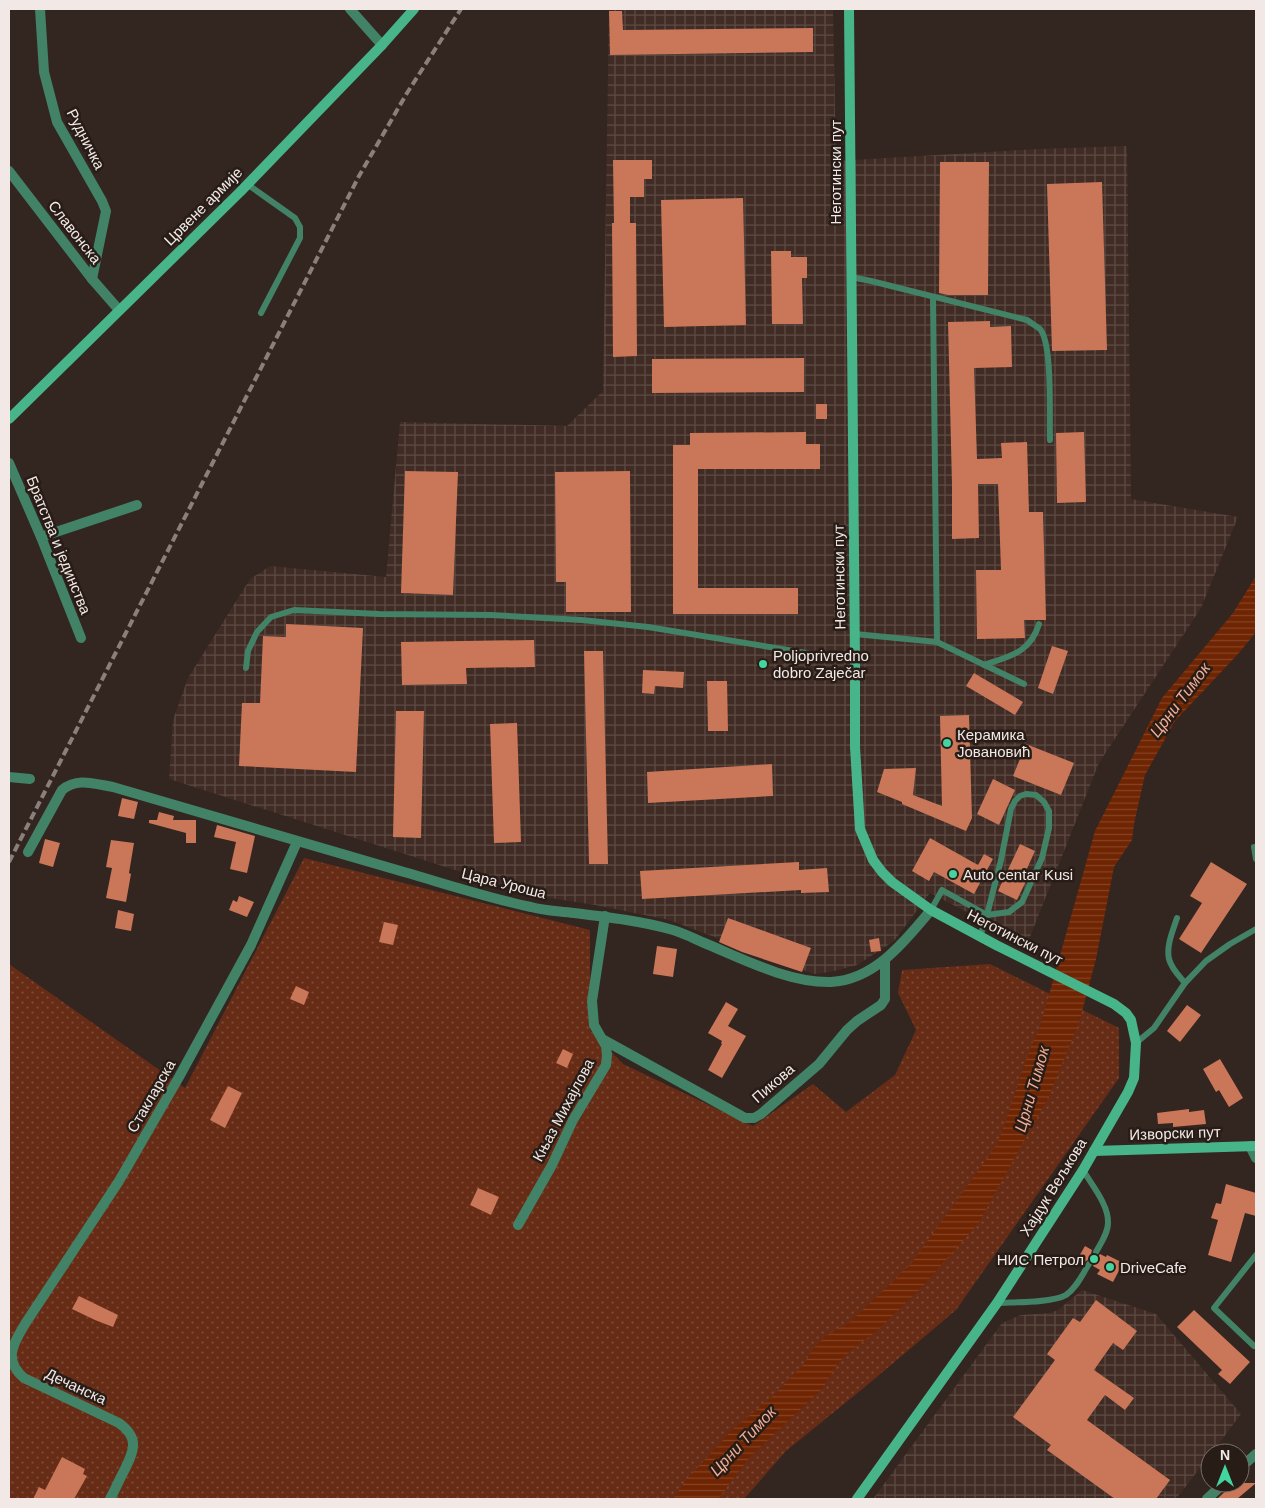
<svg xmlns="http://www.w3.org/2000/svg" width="1265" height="1508" font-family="Helvetica,sans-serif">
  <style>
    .industrial { fill: url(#industrial-grid) }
    .grass { fill: url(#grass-dots) }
    .water { fill: url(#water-rules) }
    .building { fill: #ca7658 }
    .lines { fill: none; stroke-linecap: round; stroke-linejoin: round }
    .lane { stroke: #428267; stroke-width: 6 }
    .street { stroke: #428267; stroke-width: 10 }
    .secondary { stroke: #47b48a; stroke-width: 10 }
    .rail { stroke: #8b7f7b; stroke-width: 4; stroke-dasharray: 8 4; stroke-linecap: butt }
    .poi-dot { fill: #44d49f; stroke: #281c17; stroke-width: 2 }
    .labels { text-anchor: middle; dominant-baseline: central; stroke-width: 5; stroke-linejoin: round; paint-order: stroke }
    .street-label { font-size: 15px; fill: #f2e9e6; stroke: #281c17 }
    .poi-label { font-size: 15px; fill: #f2e9e6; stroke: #281c17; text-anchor: start }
    .water-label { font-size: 16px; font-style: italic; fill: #f1ad95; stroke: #281c17 }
  </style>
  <defs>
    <pattern id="industrial-grid" width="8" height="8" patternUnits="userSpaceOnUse" patternTransform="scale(1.25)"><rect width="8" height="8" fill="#402c25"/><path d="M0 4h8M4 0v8" fill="none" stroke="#5c4b45"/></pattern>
    <pattern id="grass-dots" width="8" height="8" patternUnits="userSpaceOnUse" patternTransform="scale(1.25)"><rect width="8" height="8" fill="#672c16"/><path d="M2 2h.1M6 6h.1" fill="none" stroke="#7d4b38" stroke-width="1.8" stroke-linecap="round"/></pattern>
    <pattern id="water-rules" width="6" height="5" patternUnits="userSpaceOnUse" patternTransform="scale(1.25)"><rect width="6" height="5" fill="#6f2402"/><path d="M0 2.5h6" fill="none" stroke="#844427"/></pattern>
  </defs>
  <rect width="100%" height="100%" fill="#332520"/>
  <g class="industrial">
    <path d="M609 9H833L836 161 1039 149 1127 146 1131 499 1238 517 1201 608 1099 763 1028 942 1009 934 930 893 894 941 857 965 830 972 814 974 669 920 595 905 537 896 169 779 173 720 188 678 250 579 270 566 386 577 400 422 567 426 603 391Z"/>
    <path d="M1082 1290 1156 1314 1241 1414 1212 1453H1210V1455L1176 1499H873L1002 1323 1021 1315 1050 1313 1058 1310Z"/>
  </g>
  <path class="grass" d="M304 858 590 930V1030L623 1064 753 1126 813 1084 846 1112 895 1075 916 1030 898 993 902 970 990 964 1119 1028V1078L956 1310 866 1386 786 1451 744 1499H9V964L185 1088Z"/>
  <path class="water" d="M1256 576V632L1239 653 1175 721 1145 775 1134 824 1132 840 1114 867 1096 959 1079 1023 1048 1098 978 1224 919 1290 877 1331 851 1350 839 1362 822 1389 750 1457 718 1499H673L686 1480 733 1429 772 1397 804 1364 812 1350 826 1336 851 1321 910 1265 998 1143 1031 1046 1039 1030 1095 831 1162 698 1233 613Z"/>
  <g class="building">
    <path d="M609 11H622L623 30 813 28V52L610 55Z"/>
    <path d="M613 160H652V179H644V197H630V223H636L637 356 613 357 612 223H614Z"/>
    <path d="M940 162H989L988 295H948L939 293Z"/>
    <path d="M1102 182 1107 350 1052 351 1047 184Z"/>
    <path d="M743 198 746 325 664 327 661 200Z"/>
    <path d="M771 251H791V257H807V278H802L803 324H772Z"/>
    <path d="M990 321V327L1011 326 1012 367 974 368 977 459 1002 458 1001 443 1027 442 1029 512H1043L1046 620H1024L1025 638 977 639 976 570H1001L998 484H978L979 538 952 539V485L948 322Z"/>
    <path d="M804 358V392L652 393V359Z"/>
    <rect x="816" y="404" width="11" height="15"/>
    <path d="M806 432V444H820V469H698V588H798V614H673V445H690V433Z"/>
    <path d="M1084 432 1086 502 1057 503 1056 433Z"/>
    <path d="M405 471 458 472 453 595 401 593Z"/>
    <path d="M630 471 631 612H566V582H556L555 472Z"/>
    <path d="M286 624 363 628 356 772 239 766 242 703H260L263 636 286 637Z"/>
    <path d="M534 640 535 667 466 668 467 684 402 685 401 642Z"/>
    <path d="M1052 646 1068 651 1053 694 1038 688Z"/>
    <path d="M584 651H603L608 864H589Z"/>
    <path d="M643 670 684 672 683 688 655 686 654 694 642 693Z"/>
    <path d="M974 673 1023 702 1015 715 966 686Z"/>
    <path d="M707 681H727L728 731H708Z"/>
    <path d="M396 711H424L421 838 393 837Z"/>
    <path d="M969 715 972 818 966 831 902 804V802L877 792 884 769 916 768 913 795 942 806 940 716Z"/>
    <path d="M517 723 521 842 494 843 490 724Z"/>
    <path d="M1026 744 1074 763 1061 795 1013 776Z"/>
    <path d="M772 764 773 796 648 803 647 772Z"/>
    <path d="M993 779 1015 790 999 825 977 814Z"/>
    <path d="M122 798 138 802 134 819 118 816Z"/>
    <path d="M159 812 174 816 173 820H196V843H186V833L149 823V820H157Z"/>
    <path d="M217 825 255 836 247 873 230 869 236 842 214 837Z"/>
    <path d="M930 838 978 865 984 854 993 859 974 894 934 872 929 881 912 871Z"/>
    <path d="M45 839 60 843 53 867 39 863Z"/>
    <path d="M111 840 134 843 129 873 131 874 126 902 106 898 112 868 106 867Z"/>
    <path d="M1020 844 1035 851 1025 873 1029 875 1017 900 998 891Z"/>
    <path d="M799 862V870L827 868 829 892 801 893V890L642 899 640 871Z"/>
    <path d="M1211 862 1247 884 1201 953 1179 939 1202 903 1190 896Z"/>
    <path d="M239 896 254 902 247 917 229 910 233 900 237 902Z"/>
    <path d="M118 910 134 914 131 931 115 928Z"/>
    <path d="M728 918 811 948 802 972 742 952 719 942Z"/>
    <path d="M384 922 398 925 393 945 379 942Z"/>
    <path d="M879 938 881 951 871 952 869 940Z"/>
    <path d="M657 946 677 949 673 977 653 974Z"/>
    <path d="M296 986 309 992 304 1005 290 999Z"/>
    <path d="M726 1002 738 1009 728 1026 746 1036 722 1078 708 1070 722 1044 721 1043 722 1041 708 1033Z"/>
    <path d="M1187 1005 1201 1015 1180 1042 1167 1031Z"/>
    <path d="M563 1049 573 1054 567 1068 556 1063Z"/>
    <path d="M1220 1059 1243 1098 1229 1107 1219 1090 1216 1092 1203 1069Z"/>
    <path d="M228 1086 242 1093 225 1128 210 1120Z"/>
    <path d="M1189 1109V1112L1204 1110 1206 1124 1173 1127V1123L1158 1124 1157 1113Z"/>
    <path d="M1226 1184 1256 1193V1216L1245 1213 1231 1262 1208 1255 1218 1220 1211 1218 1216 1203 1221 1204Z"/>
    <path d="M478 1188 499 1197 491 1215 470 1205Z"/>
    <path d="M1085 1246 1092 1250 1091 1254 1094 1257H1098L1100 1254 1106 1257 1107 1255 1123 1263 1113 1282 1097 1274 1100 1270 1093 1266 1094 1264 1092 1260 1089 1259 1085 1262 1078 1258Z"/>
    <path d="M79 1296 118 1315 113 1327 95 1320 72 1309Z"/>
    <path d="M1096 1300 1137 1331 1123 1350 1113 1343 1094 1370 1134 1398 1125 1410 1105 1395 1087 1420 1170 1480 1156 1499H1115L1047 1450 1051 1445 1013 1417 1055 1360 1047 1354 1073 1318 1080 1322Z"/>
    <path d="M1194 1310 1250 1362 1230 1384 1218 1374 1222 1370 1177 1327Z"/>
    <path d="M62 1457 85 1469 83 1474 87 1476 74 1499H33L39 1487 45 1490Z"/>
    <path d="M1231 1483H1256L1237 1499H1217L1229 1488Z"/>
  </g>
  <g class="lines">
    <g class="lane">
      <path d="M247 184 295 218 300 227V238L261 313"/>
      <path d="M851 277 871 281 1027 320C1031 323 1036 326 1040 329 1053 344 1049 418 1050 440"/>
      <path d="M933 297 937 642"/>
      <path d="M855 634 937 642 1024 684"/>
      <path d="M984 665C1010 656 1030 653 1039 624"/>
      <path d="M246 668 248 651 257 632 271 617 294 610 379 614 491 615 582 620 648 627 855 661"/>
      <path d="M1254 847 1256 859"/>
      <path d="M931 910 942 890 987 915 1009 912 1022 902 1042 858 1049 828V811L1044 802 1036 795 1026 794 1020 796 1015 801 1011 809 1001 860 987 915 980 937"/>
      <path d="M1177 918C1173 930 1166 946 1169 959 1171 968 1179 976 1185 983"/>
      <path d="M1136 1043 1154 1028 1185 983 1206 961 1230 944 1256 929"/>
      <path d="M1083 1170C1091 1184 1109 1205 1108 1223 1108 1233 1101 1243 1096 1252"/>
      <path d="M997 1303C1013 1302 1053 1303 1066 1295 1077 1287 1082 1275 1089 1264"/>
      <path d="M1254 1346 1214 1308 1256 1255"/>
    </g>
    <g class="street">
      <path d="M40 9 44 72 57 122 102 201 106 211 92 279"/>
      <path d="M350 9 382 45"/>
      <path d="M9 171 92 279 119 310"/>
      <path d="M9 463 41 537 81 638"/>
      <path d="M41 537 137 505"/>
      <path d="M9 777 30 779"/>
      <path d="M28 852 62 790C77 777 95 784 113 787 210 816 307 844 404 872 446 884 488 898 531 907 545 911 560 911 574 913 607 917 641 921 673 930 683 933 693 938 702 942 741 958 788 983 831 982 875 980 905 941 931 910"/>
      <path d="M602 1039 745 1118H754L761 1114 819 1064 847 1030 857 1021 881 1005 885 999V960"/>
      <path d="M1250 1146 1256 1158"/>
      <path d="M518 1225 552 1165 573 1120 606 1065 607 1055 606 1046 594 1025 592 1001 605 916"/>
      <path d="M1240 1468 1256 1454"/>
      <path d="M110 1499C115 1490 119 1480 124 1471 134 1451 140 1438 119 1423L24 1378C3 1360 13 1344 25 1324L119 1181 179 1077 251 945 297 842"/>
      <path d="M1207 1499 1224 1483"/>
    </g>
    <g class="secondary">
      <path d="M849 9 855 661V747L860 829 873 860 882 872 892 882 931 910 996 945 1114 1004 1126 1013 1131 1020 1136 1043 1134 1078 1128 1092 1083 1170 997 1303 857 1499"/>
      <path d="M9 419 240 192 382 45 414 9"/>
      <path d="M1094 1151 1256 1146"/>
    </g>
    <path class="rail" d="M9 862 359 176 407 93 461 9"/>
  </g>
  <g class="poi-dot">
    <circle cx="763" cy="664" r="5"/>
    <circle cx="947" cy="743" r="5"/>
    <circle cx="953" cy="874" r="5"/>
    <circle cx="1094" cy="1259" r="5"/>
    <circle cx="1110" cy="1267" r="5"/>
  </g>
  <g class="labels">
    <g class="street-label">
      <text transform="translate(86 139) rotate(63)">Рудничка</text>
      <text transform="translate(835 172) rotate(-90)">Неготински пут</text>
      <text transform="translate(203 206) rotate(-45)">Црвене армије</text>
      <text transform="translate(75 232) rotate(52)">Славонска</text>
      <text transform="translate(59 545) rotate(68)">Братства и јединства</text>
      <text transform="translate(839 577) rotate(-91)">Неготински пут</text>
      <text transform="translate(504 883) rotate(14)">Цара Уроша</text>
      <text transform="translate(1015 937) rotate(27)">Неготински пут</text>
      <text transform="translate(773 1083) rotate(-41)">Пикова</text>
      <text transform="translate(151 1096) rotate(-60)">Стакларска</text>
      <text transform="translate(563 1110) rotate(-62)">Књаз Михајлова</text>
      <text transform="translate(1175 1133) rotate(-2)">Изворски пут</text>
      <text transform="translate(1053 1187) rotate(-58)">Хајдук Вељкова</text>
      <text transform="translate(76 1386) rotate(25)">Дечанска</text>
    </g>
    <g class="poi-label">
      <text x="773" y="655">Poljoprivredno<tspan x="773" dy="17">dobro Zaječar</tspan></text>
      <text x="957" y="734">Керамика<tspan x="957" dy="17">Јовановић</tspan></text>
      <text x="963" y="874">Auto centar Kusi</text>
      <text x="1084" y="1259" text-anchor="end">НИС Петрол</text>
      <text x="1120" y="1267">DriveCafe</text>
    </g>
    <g class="water-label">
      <text transform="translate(1180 700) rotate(-53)">Црни Тимок</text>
      <text transform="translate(1032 1089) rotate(-74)">Црни Тимок</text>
      <text transform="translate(743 1441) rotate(-47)">Црни Тимок</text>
    </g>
  </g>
  <rect width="1265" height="1508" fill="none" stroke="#f2e9e6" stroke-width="20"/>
  <g transform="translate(1225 1468)"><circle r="24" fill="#281c17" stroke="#796e6a"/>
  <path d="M0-4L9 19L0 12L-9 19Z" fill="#44d49f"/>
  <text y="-8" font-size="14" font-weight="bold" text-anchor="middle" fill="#f2e9e6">N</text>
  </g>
</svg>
